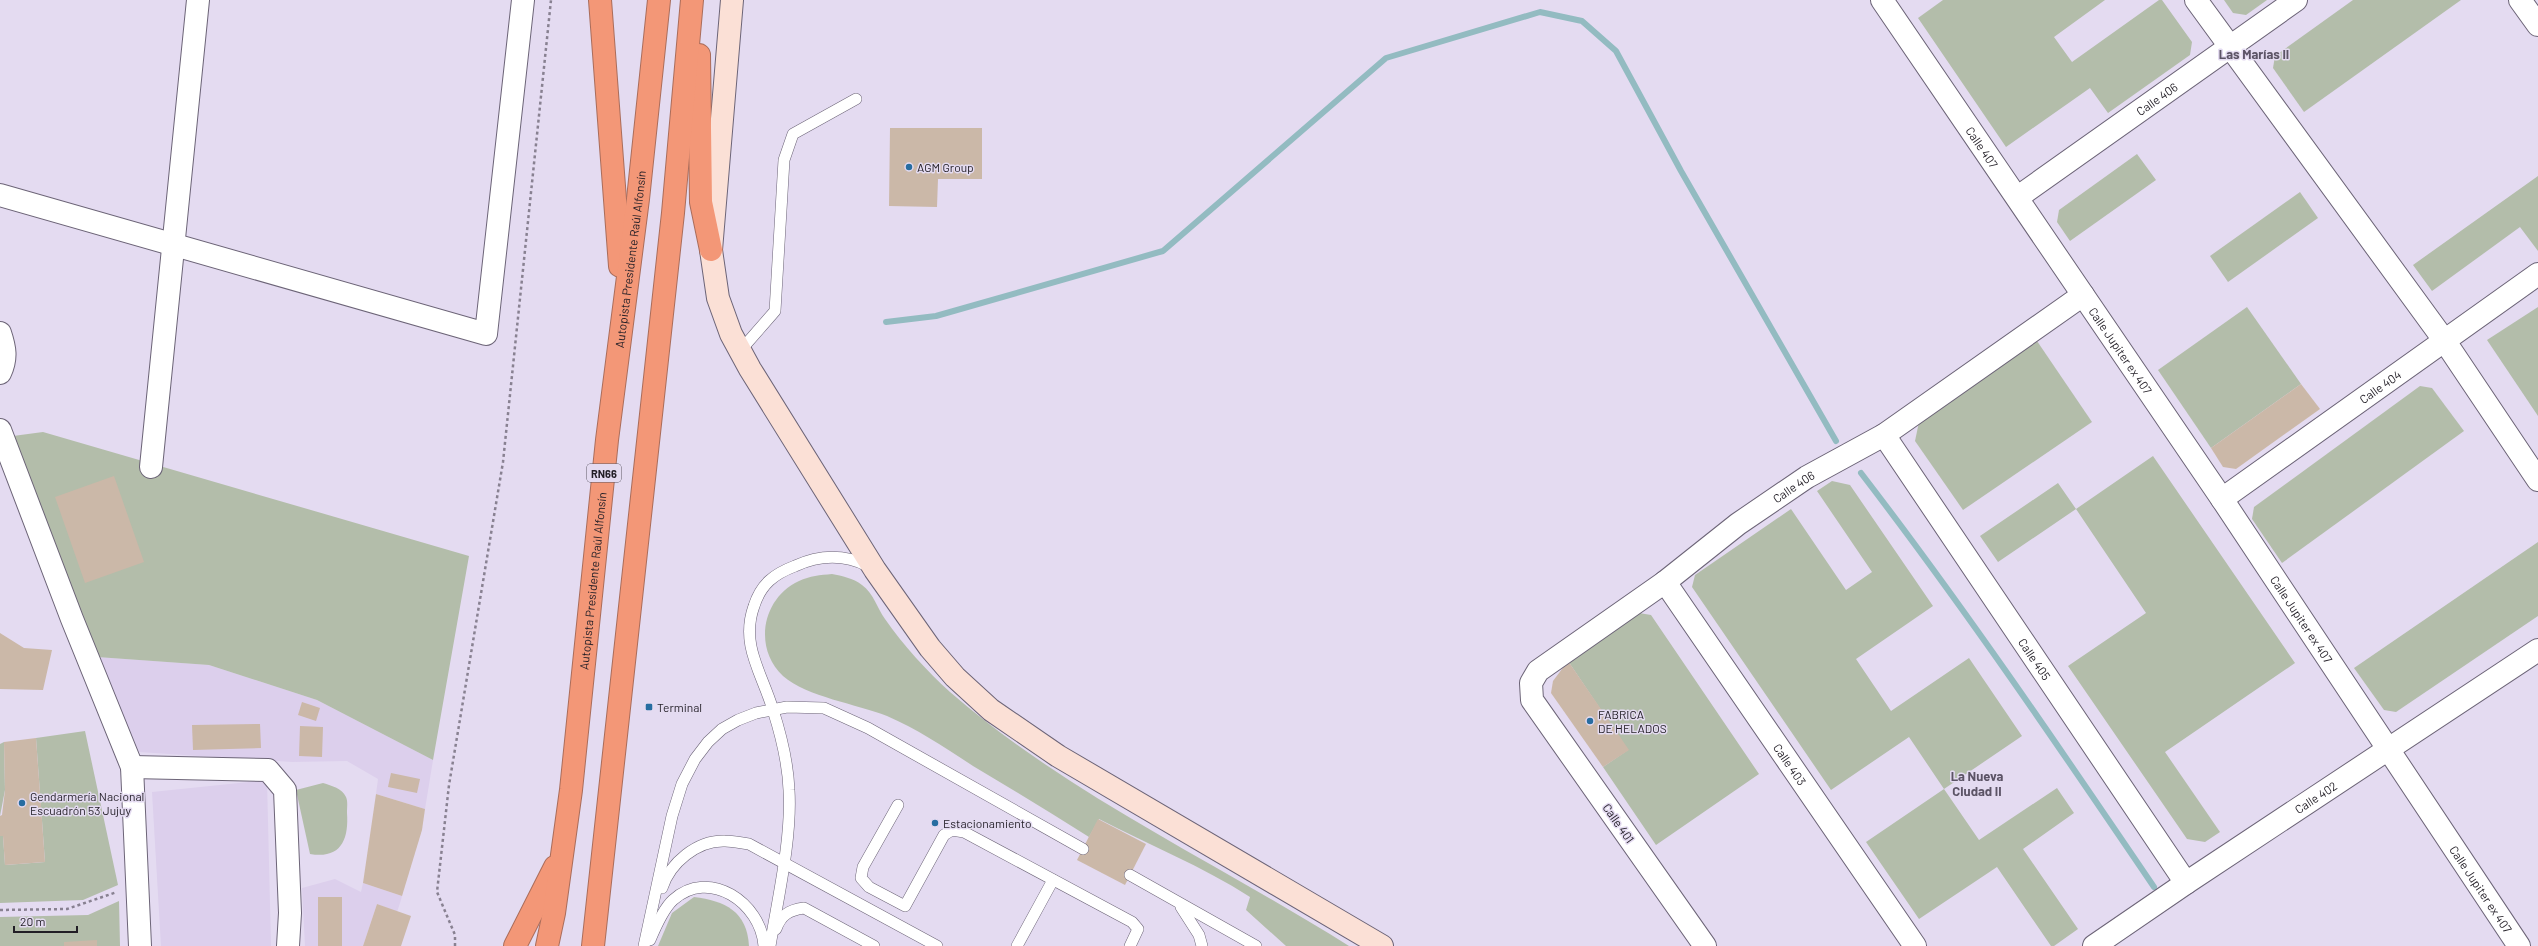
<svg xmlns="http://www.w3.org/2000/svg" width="2538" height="946" font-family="Barlow,sans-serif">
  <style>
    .built { fill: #dccfec }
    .green { fill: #b3bdaa }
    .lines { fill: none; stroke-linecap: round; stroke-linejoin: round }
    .stream { stroke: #93bbc1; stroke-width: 6 }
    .building { fill: #cbb8a8 }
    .lane-casing { stroke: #6c6477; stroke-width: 12 }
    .street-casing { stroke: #6c6477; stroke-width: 24 }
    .secondary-casing { stroke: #6c6477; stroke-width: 24 }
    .highway-casing { stroke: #aa6d5b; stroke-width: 24 }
    .path { stroke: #888191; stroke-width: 2.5; stroke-dasharray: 3 3; stroke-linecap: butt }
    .lane { stroke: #fff; stroke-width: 11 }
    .street { stroke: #fff; stroke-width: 22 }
    .secondary { stroke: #fbe0d6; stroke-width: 22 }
    .highway { stroke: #f39777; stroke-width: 22 }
    .poi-dot { fill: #276da1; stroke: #e4dbf1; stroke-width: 1.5 }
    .labels { text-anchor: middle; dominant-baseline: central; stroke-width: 3; stroke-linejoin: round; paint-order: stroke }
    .shield { fill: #e4dbf1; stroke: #5c5763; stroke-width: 1 }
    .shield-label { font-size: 11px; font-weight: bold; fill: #221e26 }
    .street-label { font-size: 12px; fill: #221e26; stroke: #e4dbf1 }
    .poi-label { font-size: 12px; fill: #221e26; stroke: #e4dbf1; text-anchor: start }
    .neighbourhood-label { font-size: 13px; font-weight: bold; fill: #5c5466; stroke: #e4dbf1 }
  </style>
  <rect width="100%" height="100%" fill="#e4dbf1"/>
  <g class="built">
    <path d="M97 657 209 665 317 700 433 760 425 809 376 794 378 779 347 761 292 762 139 752Z"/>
    <path d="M267 780 271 946H161L152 792Z"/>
    <path d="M335 879 361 892 363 883 402 896 400 903 397 912 377 904 363 946H305L302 888Z"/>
  </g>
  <g class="green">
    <path d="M1943 0H2105L2054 37 2072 62 2159 0H2162L2192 42 2190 55 2108 113 2090 88 2006 147 1918 18Z"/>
    <path d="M2224 0H2267L2246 15 2233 13Z"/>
    <path d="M2353 0H2461L2304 112 2273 68 2275 56Z"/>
    <path d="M2137 154 2156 180 2070 241 2057 222 2059 210Z"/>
    <path d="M2538 176V251L2520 227 2432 291 2413 265Z"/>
    <path d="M2300 192 2318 218 2228 282 2210 256Z"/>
    <path d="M2247 307 2301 384 2211 448 2158 370Z"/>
    <path d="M2538 307V416L2487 340Z"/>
    <path d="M2037 341 2092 422 1963 510 1915 441 1919 422Z"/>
    <path d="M2420 386 2432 388 2464 431 2282 563 2252 519 2254 507Z"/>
    <path d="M43 432 469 556 433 760 317 700 209 665 97 657 13 436Z"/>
    <path d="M2153 456 2295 663 2165 752 2220 832 2205 842 2187 839 2068 666 2146 613 2076 509 1998 562 1980 536 2058 483 2076 509Z"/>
    <path d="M1832 481 1850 485 1933 606 1856 659 1891 711 1969 658 2022 736 1944 789 1979 840 2057 788 2074 813 2023 849 2078 929 2054 946H2051L1997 867 1919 919 1866 842 1944 789 1909 737 1831 790 1692 587 1695 575 1791 509 1846 590 1872 572 1817 491Z"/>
    <path d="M2538 542V616L2396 712 2384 710 2354 668Z"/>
    <path d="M832 574C842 576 853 578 862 585 874 594 877 608 885 619 903 645 927 671 950 692 1070 796 1216 862 1349 946H1286L1246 910 1250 897C1202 866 1149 845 1099 819L1089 837C1051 813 1012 789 973 766 946 748 917 729 887 716 857 704 807 697 783 676 753 648 762 598 799 581 810 576 820 575 832 574Z"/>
    <path d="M1639 613 1651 615 1759 774 1656 845 1603 767 1628 750 1568 661Z"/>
    <path d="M85 731 118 885 83 900 0 903V836H3L5 865 45 862 36 738Z"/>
    <path d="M4 742 5 790 0 816V744Z"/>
    <path d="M323 783C332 786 342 788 346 797 348 801 347 808 347 813 349 841 340 859 310 854L296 790Z"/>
    <path d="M694 897C725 901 747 911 749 946H658L672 913Z"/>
    <path d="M119 901 120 946H0V917L88 915Z"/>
  </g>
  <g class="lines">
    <g class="stream">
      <path d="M886 322 936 316 1163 251 1386 58 1540 12 1582 21 1616 51 1681 171 1836 441"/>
      <path d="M1861 473C1964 607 2059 747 2154 887"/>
    </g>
  </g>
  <g class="building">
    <path d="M890 128H982V179H938L937 207 889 206Z"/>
    <path d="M2301 384 2320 409 2236 469 2223 467 2211 448Z"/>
    <path d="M114 476 144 562 85 583 55 497Z"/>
    <path d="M0 633 24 648 52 650 43 690 0 689Z"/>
    <path d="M1568 661 1629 750 1603 767 1551 693 1553 681Z"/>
    <path d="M302 702 320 708 316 721 298 715Z"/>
    <path d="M260 724 261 748 193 750 192 725Z"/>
    <path d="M300 726 323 727 322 757 299 756Z"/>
    <path d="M36 738 45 862 5 865 3 836H0V816L2 815 5 790 4 742Z"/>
    <path d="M391 773 420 779 417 793 388 787Z"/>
    <path d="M376 794 425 809 422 830 402 896 363 883Z"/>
    <path d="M1098 819 1146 844 1125 885 1077 860Z"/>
    <rect x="318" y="897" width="24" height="49"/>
    <path d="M377 904 411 916 401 946H363Z"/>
    <path d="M97 940V946H64V942Z"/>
  </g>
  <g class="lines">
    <defs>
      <g id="lane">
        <path d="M740 351 775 311 784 160 793 134 856 99"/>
        <path d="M898 805 863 867 861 878 869 887 905 906 944 835 952 830 964 832 1132 922 1138 929 1130 946"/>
        <path d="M1130 875 1256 946"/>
        <path d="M662 888C670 863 697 840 725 841 733 841 741 843 749 844L937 946"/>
        <path d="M1181 907 1199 935 1202 946"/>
        <path d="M776 929C781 915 789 910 804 908L874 946"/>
        <path d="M650 940C655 928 663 909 673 900 709 867 761 903 764 946"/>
        <path d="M644 946 672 816 682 784 695 759 708 742 722 729 738 720 756 713 787 707 824 708 868 728 1083 849"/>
        <path d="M770 946C778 898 792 837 789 790 788 764 781 735 773 710 762 673 740 645 754 606 761 584 774 574 795 566 819 555 844 554 868 566"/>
        <path d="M1017 946 1053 880"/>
      </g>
      <g id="street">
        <path id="s1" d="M1882 0 2222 499 2519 946"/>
        <path d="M2196 0 2444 340 2538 480"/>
        <path d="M2520 0 2538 25"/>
        <path d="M0 195 486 334 523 0"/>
        <path id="s2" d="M2018 197 2296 0"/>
        <path d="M0 333C5 348 7 358 0 373"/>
        <path d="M0 430 72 619 132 767 140 946"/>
        <path id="s3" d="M1884 435 2186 883"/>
        <path d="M151 467 198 0"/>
        <path id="s4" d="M2222 499 2538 274"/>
        <path id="s5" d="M1665 582 1915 946"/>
        <path d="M132 767 268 770 285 790 290 913 288 946"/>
        <path id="s6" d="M1705 946 1532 700 1531 683 1538 671 1665 582 1738 524 1807 477 1884 435 2083 295"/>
        <path id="s7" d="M2094 946 2186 883 2538 650"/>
      </g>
      <path id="secondary" d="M732 0 711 250 718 298 731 334 750 369 875 570 930 648 955 677 991 710 1058 756 1382 946"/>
      <g id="highway">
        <path d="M600 0 620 266"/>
        <path d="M699 55 701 202 711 250"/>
        <path d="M515 946 555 867"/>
        <path id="s8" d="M547 946 554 913 571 790 607 440 638 199 659 0"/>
        <path d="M593 946 673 213 692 0"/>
      </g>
    </defs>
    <use href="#lane" class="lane-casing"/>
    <use href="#street" class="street-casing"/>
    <use href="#secondary" class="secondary-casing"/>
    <use href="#highway" class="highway-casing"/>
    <g class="path">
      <path d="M0 910 67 909 117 892"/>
      <path d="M455 946V935L437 892 449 785 503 462 551 0"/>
    </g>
    <use href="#lane" class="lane"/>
    <use href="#street" class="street"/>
    <use href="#secondary" class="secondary"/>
    <use href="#highway" class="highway"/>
  </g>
  <g class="poi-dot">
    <circle cx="909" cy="167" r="4"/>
    <rect x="645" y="703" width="8" height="8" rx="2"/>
    <circle cx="1590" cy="721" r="4"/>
    <circle cx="22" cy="803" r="4"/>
    <circle cx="935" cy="823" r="4"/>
  </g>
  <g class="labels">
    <rect class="shield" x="587" y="464" width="34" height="18" rx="3"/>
    <g class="shield-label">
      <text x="604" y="473">RN66</text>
    </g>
    <g class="street-label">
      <text stroke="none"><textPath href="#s2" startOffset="170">Calle 406</textPath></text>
      <text stroke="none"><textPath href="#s1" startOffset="178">Calle 407</textPath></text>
      <text stroke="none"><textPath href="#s8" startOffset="692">Autopista Presidente Raúl Alfonsín</textPath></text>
      <text stroke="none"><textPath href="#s1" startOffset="424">Calle Jupiter ex 407</textPath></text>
      <text stroke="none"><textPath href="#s4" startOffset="194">Calle 404</textPath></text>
      <text stroke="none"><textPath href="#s6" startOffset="647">Calle 406</textPath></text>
      <text stroke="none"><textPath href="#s8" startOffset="368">Autopista Presidente Raúl Alfonsín</textPath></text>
      <text stroke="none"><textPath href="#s1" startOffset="748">Calle Jupiter ex 407</textPath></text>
      <text stroke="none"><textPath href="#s3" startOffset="270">Calle 405</textPath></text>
      <text stroke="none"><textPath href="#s5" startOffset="221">Calle 403</textPath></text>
      <text stroke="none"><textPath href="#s7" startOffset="267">Calle 402</textPath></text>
      <text transform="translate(1619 823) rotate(55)">Calle 401</text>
      <text stroke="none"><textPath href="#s1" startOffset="1072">Calle Jupiter ex 407</textPath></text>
    </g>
    <g class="poi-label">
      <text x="917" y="167">AGM Group</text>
      <text x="657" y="707">Terminal</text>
      <text x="1598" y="714">FABRICA<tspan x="1598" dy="14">DE HELADOS</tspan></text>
      <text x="30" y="796">Gendarmería Nacional<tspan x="30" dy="14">Escuadrón 53 Jujuy</tspan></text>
      <text x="943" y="823">Estacionamiento</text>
    </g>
    <g class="neighbourhood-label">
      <text x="2254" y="54">Las Marías II</text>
      <text x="1977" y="776">La Nueva<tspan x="1977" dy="15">Ciudad II</tspan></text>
    </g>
  </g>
  <path d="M14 926v6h63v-6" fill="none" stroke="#221e26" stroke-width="2"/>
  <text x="20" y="926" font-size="12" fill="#221e26" stroke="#e4dbf1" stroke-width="3" paint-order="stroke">20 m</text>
</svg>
